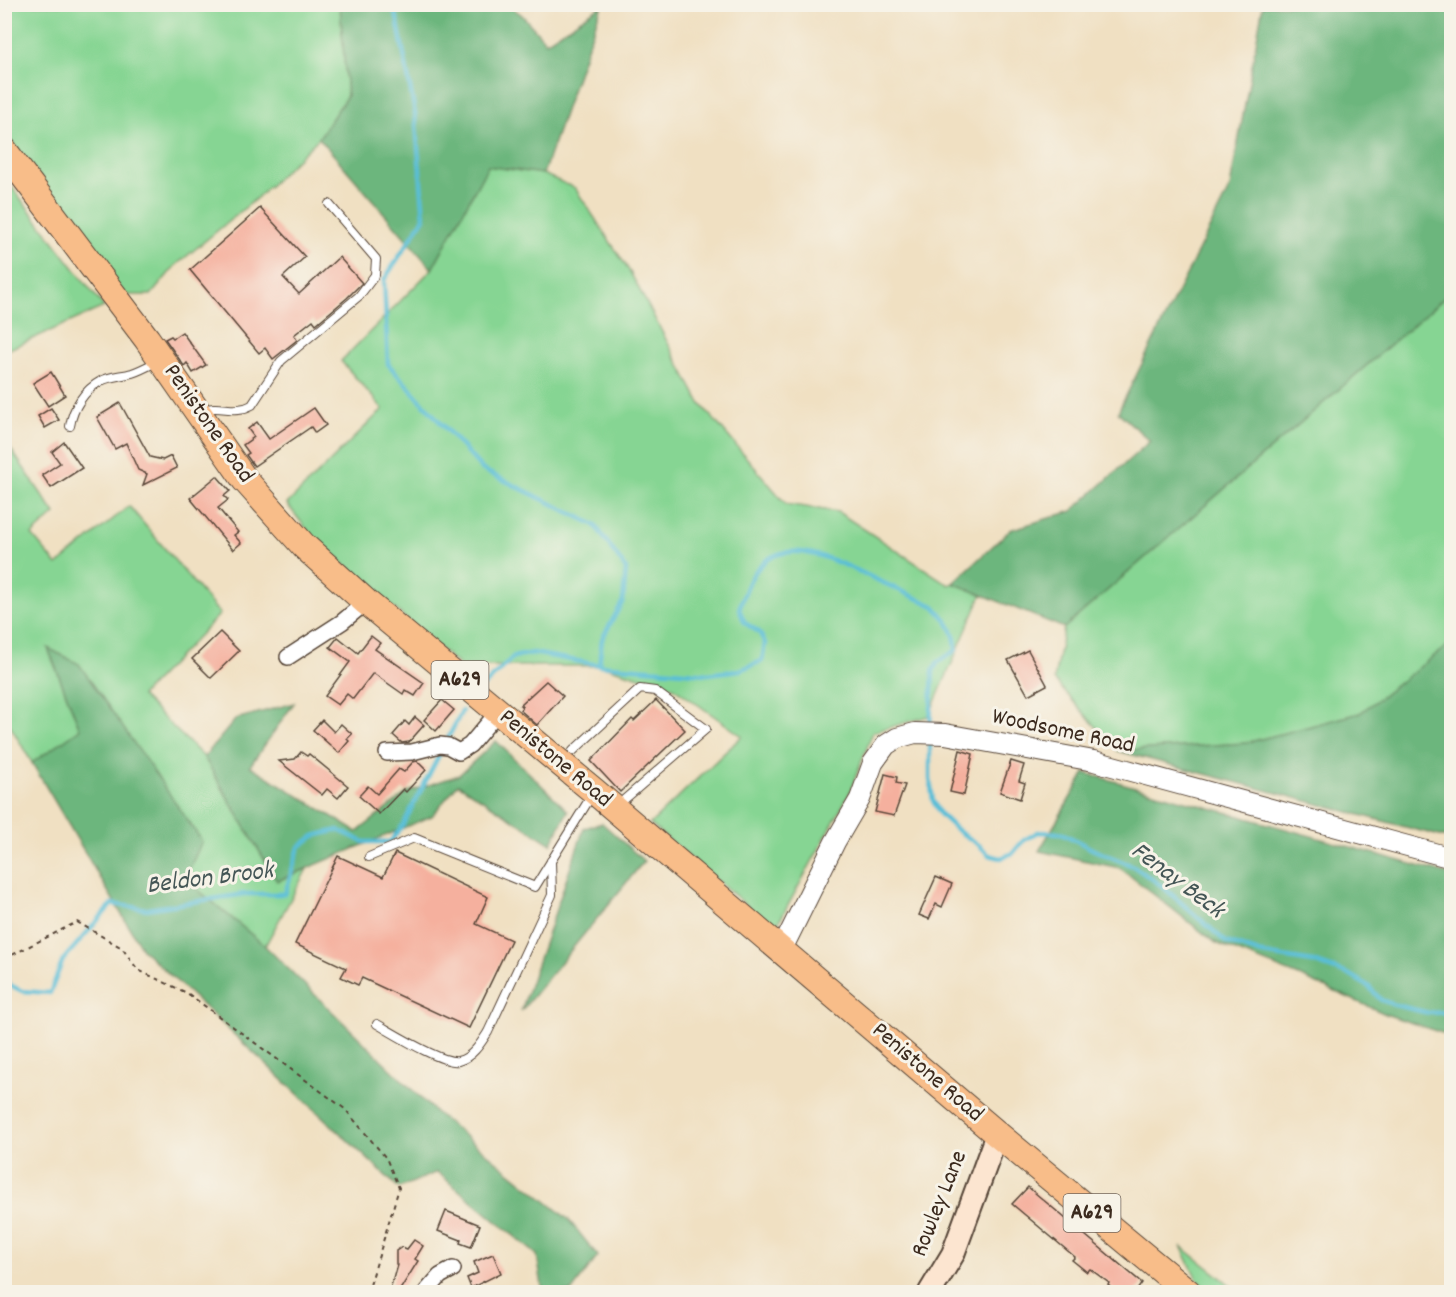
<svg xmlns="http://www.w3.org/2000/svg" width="1456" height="1297" font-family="Dekko,sans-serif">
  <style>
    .green { fill: #86d593; stroke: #608058; stroke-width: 1.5 }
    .forest { fill: #6cb67d; stroke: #54704e; stroke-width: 1.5 }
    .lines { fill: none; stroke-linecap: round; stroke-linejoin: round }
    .stream { stroke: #59bed7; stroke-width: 4.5 }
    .building { fill: #f5b09e }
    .service-casing { stroke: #564537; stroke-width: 10 }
    .minor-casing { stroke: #564537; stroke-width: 18 }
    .tertiary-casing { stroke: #564537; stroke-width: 22 }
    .secondary-casing { stroke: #564537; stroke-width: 26 }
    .trunk-casing { stroke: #564537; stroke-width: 28 }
    .path { stroke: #564537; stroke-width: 2; stroke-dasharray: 4.5 4.5; stroke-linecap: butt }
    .service { stroke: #fff; stroke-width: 8 }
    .minor { stroke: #fff; stroke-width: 15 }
    .tertiary { stroke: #fff; stroke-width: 20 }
    .secondary { stroke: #fce5d0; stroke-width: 22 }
    .trunk { stroke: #f8bd89; stroke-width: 26 }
    .labels { text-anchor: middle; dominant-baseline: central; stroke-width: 6; stroke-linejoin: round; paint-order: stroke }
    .shield { fill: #f7f3e8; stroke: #73665b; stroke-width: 1.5 }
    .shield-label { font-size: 22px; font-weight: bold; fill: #3b2a1e }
    .street-label { font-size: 24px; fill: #3b2a1e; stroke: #f7f3e8 }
    .water-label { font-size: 26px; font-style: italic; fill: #445656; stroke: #f7f3e8 }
  </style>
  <rect width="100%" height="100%" fill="#f7f3e8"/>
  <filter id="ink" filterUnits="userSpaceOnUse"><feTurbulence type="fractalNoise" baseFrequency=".0167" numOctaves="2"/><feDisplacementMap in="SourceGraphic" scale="12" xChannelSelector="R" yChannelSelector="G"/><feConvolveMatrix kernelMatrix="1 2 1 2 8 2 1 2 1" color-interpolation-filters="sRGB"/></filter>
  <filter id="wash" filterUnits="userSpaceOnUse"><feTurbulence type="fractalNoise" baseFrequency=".008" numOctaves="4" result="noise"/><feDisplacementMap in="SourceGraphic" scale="24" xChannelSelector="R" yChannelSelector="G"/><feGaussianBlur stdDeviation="1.35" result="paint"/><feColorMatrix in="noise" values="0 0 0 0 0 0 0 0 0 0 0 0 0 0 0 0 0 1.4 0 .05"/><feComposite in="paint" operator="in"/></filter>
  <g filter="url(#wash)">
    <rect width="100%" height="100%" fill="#f0e0c2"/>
    <g class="green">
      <path d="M205 4 216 8 219 4 340 5 347 96 319 138 258 197 175 266 151 295H123L5 134 4 5Z"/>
      <path d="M488 166 543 174 575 188 630 272 700 403 786 504 838 512 949 585 953 583 982 594 929 716 873 732 849 794 775 929 650 824 742 736 673 687 603 666H460L312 536 287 504 383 409 341 361 432 269Z"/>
      <path d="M4 177 104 307 5 351H4Z"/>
      <path d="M1451 292V643L1360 713 1246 743 1118 751 1054 680 1064 628Z"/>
      <path d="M4 439 55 514 32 535 57 565 129 506 220 614 141 696 204 757 277 881 307 869 265 946 185 879 48 648 80 729 32 763 5 717Z"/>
      <path d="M1181 1246 1239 1292H1211L1198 1281Z"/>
    </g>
    <g class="forest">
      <path d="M340 5H508L522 15 546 42 602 5 543 174 488 166 432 269 319 138 347 96Z"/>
      <path d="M1263 5H1451V292L1064 628 953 583 1010 530 1072 511 1150 441 1118 412 1230 187Z"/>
      <path d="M1451 643V839L1118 751 1246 743 1360 713Z"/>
      <path d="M48 648 79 664 202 841 185 879 265 946 435 1112 568 1219 598 1256 571 1292H543L537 1255 437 1172 399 1188 142 949 32 763 80 729Z"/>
      <path d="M294 703 250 766 357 832 408 792 459 775 496 741 568 811 551 844 458 784 432 816 277 881 204 757 236 719Z"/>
      <path d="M1085 773 1451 875V1036L1388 1015 1299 976 1216 943 1120 868 1039 851Z"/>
      <path d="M602 823 644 861 521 1011 584 828Z"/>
    </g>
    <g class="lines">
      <g class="stream">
        <path d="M391 4 397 18 415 113 424 218 384 280 388 364 483 470 595 525 626 569 623 601 602 639 599 665 708 674 740 670 762 661 765 643 759 632 745 623 739 609C745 593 749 576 762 564 792 535 845 565 875 579 895 588 914 597 934 606 947 620 956 631 956 650L937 663 933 671 930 728"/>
        <path d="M484 686 513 657 533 653 599 665"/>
        <path d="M930 739V779L933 801 940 814 958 831 979 845 989 855 1001 858 1013 853 1023 841 1038 832 1062 833 1094 850 1133 866 1162 886 1226 942 1263 954 1313 962 1348 974 1368 986 1381 1000 1395 1005 1429 1013 1452 1012"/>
        <path d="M4 982 22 991 50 993 63 960 112 904 147 909 245 894H285L299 847 314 836 338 830 364 842H390L403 825 462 711"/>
      </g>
    </g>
    <g id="blocks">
      <g class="building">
        <path d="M260 208 305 257 283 277 299 294 339 257 362 283 347 298 316 324 313 320 294 335 297 340 273 359 265 348 259 353 190 270Z"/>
        <path d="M182 332 206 365 193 373 187 363 184 366 165 339 171 336 173 338Z"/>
        <path d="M51 372 65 395 48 406 33 383Z"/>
        <path d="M120 403 150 457 163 460 171 456 177 468 143 485 147 474 138 470 126 443 115 449 97 417Z"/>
        <path d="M51 408 59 420 45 428 38 416Z"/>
        <path d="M314 408 326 425 315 433 311 427 254 466 246 455 249 453 243 445 254 437 248 429 257 422 269 439Z"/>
        <path d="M64 442 82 468 51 488 42 475 60 463 52 452Z"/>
        <path d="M217 476 230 491 224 496 228 500 218 508 238 532 234 535 241 543 233 550 190 498Z"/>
        <path d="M220 632 239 651 211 678 192 659Z"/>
        <path d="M371 636 380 643 375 649 424 683 415 696 405 690 403 694 373 673 353 699 347 694 338 705 325 696 350 662 330 647 338 637 358 653Z"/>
        <path d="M1028 650 1047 685 1028 695 1008 660Z"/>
        <path d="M546 681 563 696 537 725 520 710 523 706 520 705Z"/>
        <path d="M442 700 454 710 436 731 424 720Z"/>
        <path d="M656 700 685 730 620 792 591 761 632 719 634 721Z"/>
        <path d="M415 717 424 725 409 742 402 743 393 735 405 721 409 725Z"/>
        <path d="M322 720 334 732 341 724 352 734 347 739 349 741 339 753 313 730Z"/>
        <path d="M960 750 973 754 964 795 950 792Z"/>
        <path d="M301 752 307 756 309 754 348 786 338 798 327 789 322 795 279 761 295 759Z"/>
        <path d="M417 761 426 770 406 792 403 789 379 814 359 796 368 786 377 794 399 769 404 772 413 762Z"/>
        <path d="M1011 761 1024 765 1019 781 1025 783 1020 799 1000 792Z"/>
        <path d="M885 774 897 777 896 783 905 785 894 816 875 812Z"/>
        <path d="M395 853 488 897 476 924 511 940 469 1028 362 978 358 985 341 977 346 968 295 944 338 856 383 877Z"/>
        <path d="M936 877 952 884 942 907 936 904 929 919 919 915Z"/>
        <path d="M1028 1187 1142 1283 1135 1293H1117L1108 1285 1109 1283 1090 1269 1087 1272 1072 1260 1075 1257 1012 1204Z"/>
        <path d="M446 1211 480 1225 471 1247 460 1243 461 1240 438 1231Z"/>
        <path d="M414 1240 423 1246 415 1259 418 1261 398 1293H389L397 1265 396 1264V1251L402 1247 407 1249Z"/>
        <path d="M493 1254 501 1273 471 1288 467 1278 478 1273 474 1262Z"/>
      </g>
    </g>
  </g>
  <g filter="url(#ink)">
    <use href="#blocks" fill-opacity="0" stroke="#564537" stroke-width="1.5"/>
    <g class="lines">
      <defs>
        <g id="service">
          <path d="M200 411C220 403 234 415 252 405L281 361 359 296 375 275 376 259 329 204"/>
          <path d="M70 426C73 408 84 390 101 381 110 376 122 376 132 373 141 370 150 365 158 361"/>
          <path d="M573 751 640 689 655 691 706 729 618 805"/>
          <path d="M369 857 414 838 535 887 592 795"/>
          <path d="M377 1024C393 1033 442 1064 458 1061 472 1058 481 1043 488 1032L552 895 551 861"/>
        </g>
        <g id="minor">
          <path d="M288 657 342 622 366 602"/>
          <path d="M387 753 412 752 440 745 448 746 459 752 470 745 498 712"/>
          <path d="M426 1292 440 1276 453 1269"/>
        </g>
        <path id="tertiary" d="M782 949 835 842 860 799 873 763 886 745 897 738 915 733 945 734 1094 761 1452 858"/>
        <path id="secondary" d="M930 1292 953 1254 997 1134"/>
        <path id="trunk" d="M4 150 147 339 245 480 304 546 366 602 594 791 997 1134 1188 1292"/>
      </defs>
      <use href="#service" class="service-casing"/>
      <use href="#minor" class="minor-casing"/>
      <use href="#tertiary" class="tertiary-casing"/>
      <use href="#secondary" class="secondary-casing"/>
      <use href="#trunk" class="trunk-casing"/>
      <path class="path" d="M4 956H10L77 922 122 948 138 970 187 993 345 1109 386 1158 399 1188 368 1292"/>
      <use href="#service" class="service"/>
      <use href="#minor" class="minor"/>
      <use href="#tertiary" class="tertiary"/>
      <use href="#secondary" class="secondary"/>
      <use href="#trunk" class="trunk"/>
    </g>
  </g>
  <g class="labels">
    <g class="shield">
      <rect x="431.5" y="661" width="57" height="38" rx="4.5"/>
      <rect x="1063.5" y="1194" width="57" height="38" rx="4.5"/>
    </g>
    <g class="shield-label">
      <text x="460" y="680">A629</text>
      <text x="1092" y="1213">A629</text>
    </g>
    <g class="street-label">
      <text transform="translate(208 424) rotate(55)">Penistone Road</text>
      <text transform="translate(1063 732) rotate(12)">Woodsome Road</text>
      <text transform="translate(555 759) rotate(40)">Penistone Road</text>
      <text transform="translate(927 1073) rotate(41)">Penistone Road</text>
      <text transform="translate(940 1204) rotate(-68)">Rowley Lane</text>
    </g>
    <g class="water-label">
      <text transform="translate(210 879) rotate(-7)">Beldon Brook</text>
      <text transform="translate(1177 881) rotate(37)">Fenay Beck</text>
    </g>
  </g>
  <rect width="1456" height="1297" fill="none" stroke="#f7f3e8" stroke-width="24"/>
</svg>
